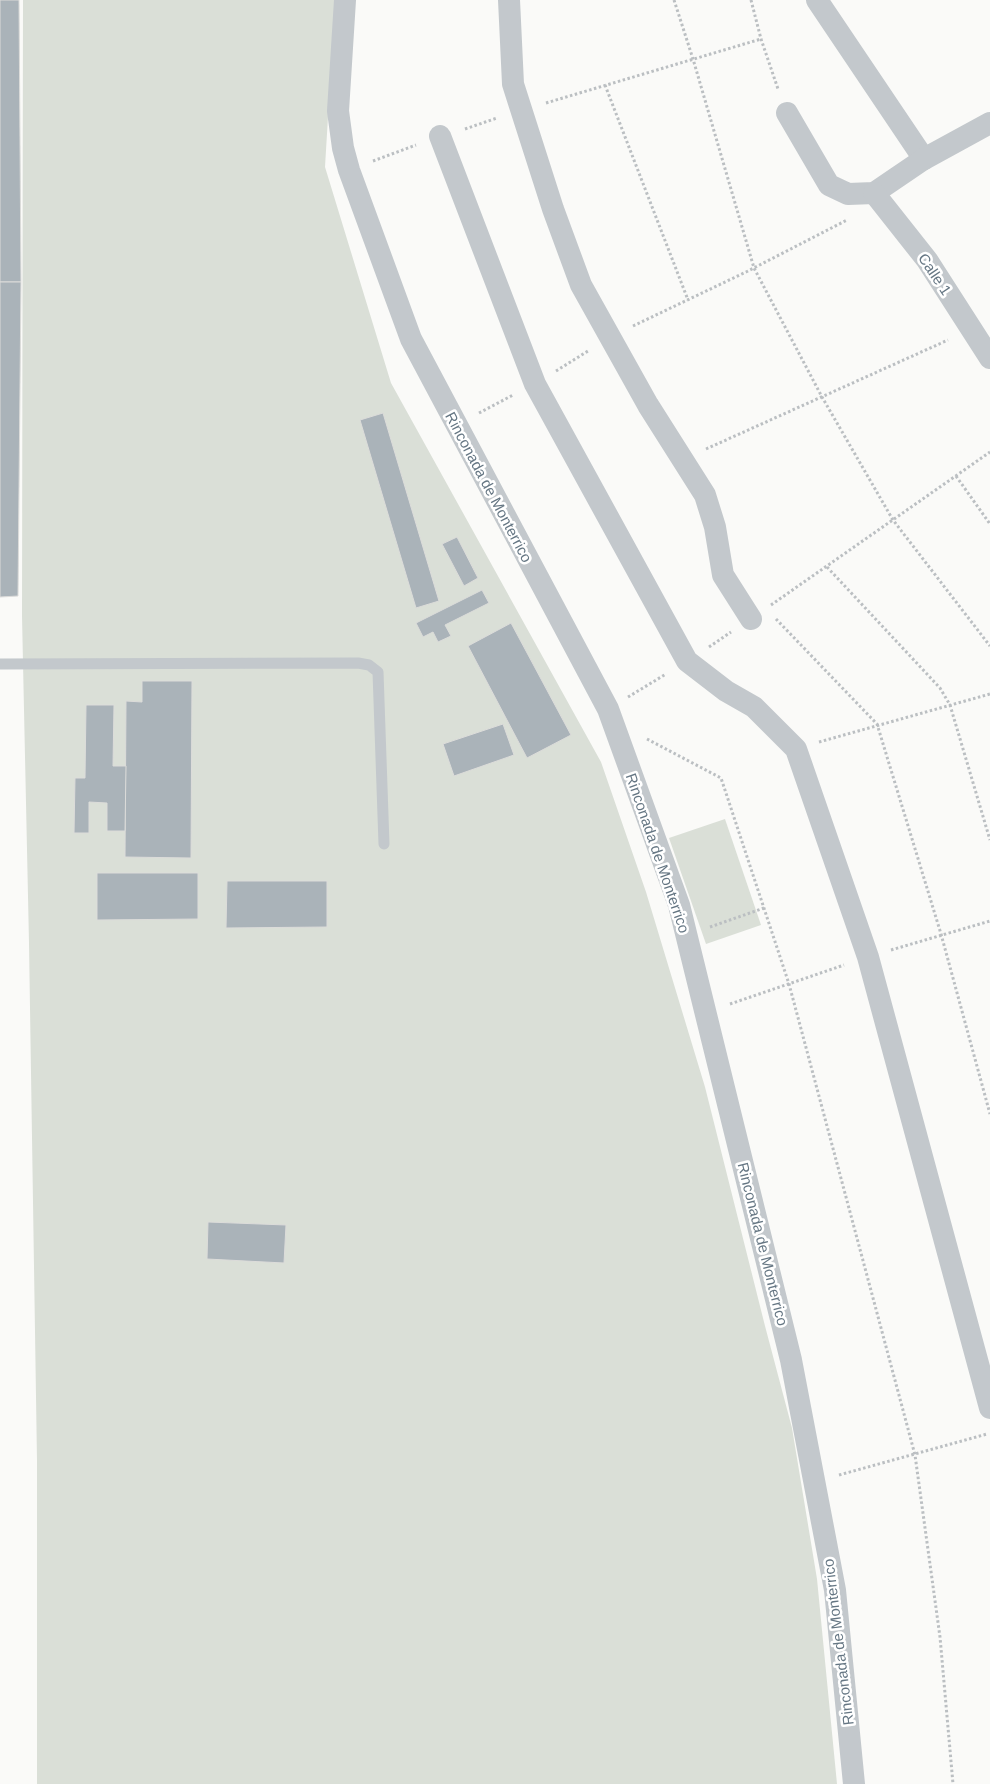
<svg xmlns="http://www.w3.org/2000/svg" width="990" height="1784" font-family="Arial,sans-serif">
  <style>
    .green { fill: #dadfd7 }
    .building { fill: #aab3b9; stroke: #dcdcda }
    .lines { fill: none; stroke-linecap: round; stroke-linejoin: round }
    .path { stroke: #bbbfc2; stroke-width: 3; stroke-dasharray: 2.5 2.5; stroke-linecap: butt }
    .service { stroke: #c3c8cc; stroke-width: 11 }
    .minor { stroke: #c3c8cc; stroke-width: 22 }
    .labels { text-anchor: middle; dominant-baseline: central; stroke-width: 5; stroke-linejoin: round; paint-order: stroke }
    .street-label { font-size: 15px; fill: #657683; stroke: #fff }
  </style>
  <rect width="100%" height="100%" fill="#fafaf8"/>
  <g class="green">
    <path d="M23 0H335L325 167 391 383 601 762 646 892 705 1087 765 1326 792 1428 817 1579 837 1784H37V1461L29 943 22 616Z"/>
    <path d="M725 819 761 925 706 944 669 838Z"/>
  </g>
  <g class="building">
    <path d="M0 0H19L21 282H0Z"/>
    <path d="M0 282H21L18 596 0 597Z"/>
    <path d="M383 413 439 601 416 608 360 420Z"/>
    <path d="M457 537 478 578 464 586 442 544Z"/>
    <path d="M482 590 489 603 445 625 451 636 438 642 433 632 423 637 416 623Z"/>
    <path d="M511 623 571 735 527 758 468 646Z"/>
    <path d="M142 681H192L191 858 125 857 126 701 142 702Z"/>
    <path d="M86 705H114L113 766H126L125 831H107V803L89 802V833H74L75 778H85Z"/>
    <path d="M503 724 514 755 454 776 443 744Z"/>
    <path d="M97 873H198V919L97 920Z"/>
    <path d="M227 881H327V927L226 928Z"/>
    <path d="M208 1222 286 1225 284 1263 207 1259Z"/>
  </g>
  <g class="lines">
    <g class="path">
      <path d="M674 0 693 59 754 268 822 397 893 520 990 646"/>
      <path d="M751 0 761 39 778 89"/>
      <path d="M605 85 688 300"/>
      <path d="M546 103 761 39"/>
      <path d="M465 129 497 118"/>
      <path d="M373 161 416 145"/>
      <path d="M633 326 746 272 847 220"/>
      <path d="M556 371 588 351"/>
      <path d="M479 413 513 395"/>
      <path d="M706 449 948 340"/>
      <path d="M956 476 990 524"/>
      <path d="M827 567 940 688 950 705 990 840"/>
      <path d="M771 605 990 452"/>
      <path d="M776 619 877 724 941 934 990 1114"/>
      <path d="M709 647 731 632"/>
      <path d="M628 697 666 674"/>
      <path d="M647 739 721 778 789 984 915 1455 940 1637 953 1784"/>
      <path d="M819 742 990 694"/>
      <path d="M710 927 764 908"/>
      <path d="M891 950 990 921"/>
      <path d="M730 1004 844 965"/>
      <path d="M839 1475 987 1434"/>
    </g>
    <path class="service" d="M0 664 358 663 369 665 378 672 384 844"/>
    <g class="minor">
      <path d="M345 0 338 111 343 148 349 170 411 339 608 709 679 905 791 1360 835 1590 854 1784"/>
      <path d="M509 0 513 84 553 209 581 285 648 405 705 495 715 527 723 575 751 619"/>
      <path d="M817 0 924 159"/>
      <path d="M787 113 829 185 848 194 874 193 924 159 990 123"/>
      <path d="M440 136 535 384 687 661 726 691 754 707 796 749 868 957 990 1408"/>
      <path d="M874 193 927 260 990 358"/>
    </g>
  </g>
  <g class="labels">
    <g class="street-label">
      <text transform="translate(935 274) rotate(56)">Calle 1</text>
      <text transform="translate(489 487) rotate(62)">Rinconada de Monterrico</text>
      <text transform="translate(658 853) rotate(71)">Rinconada de Monterrico</text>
      <text transform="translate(763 1244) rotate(76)">Rinconada de Monterrico</text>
      <text transform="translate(838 1642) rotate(-97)">Rinconada de Monterrico</text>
    </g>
  </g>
</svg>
